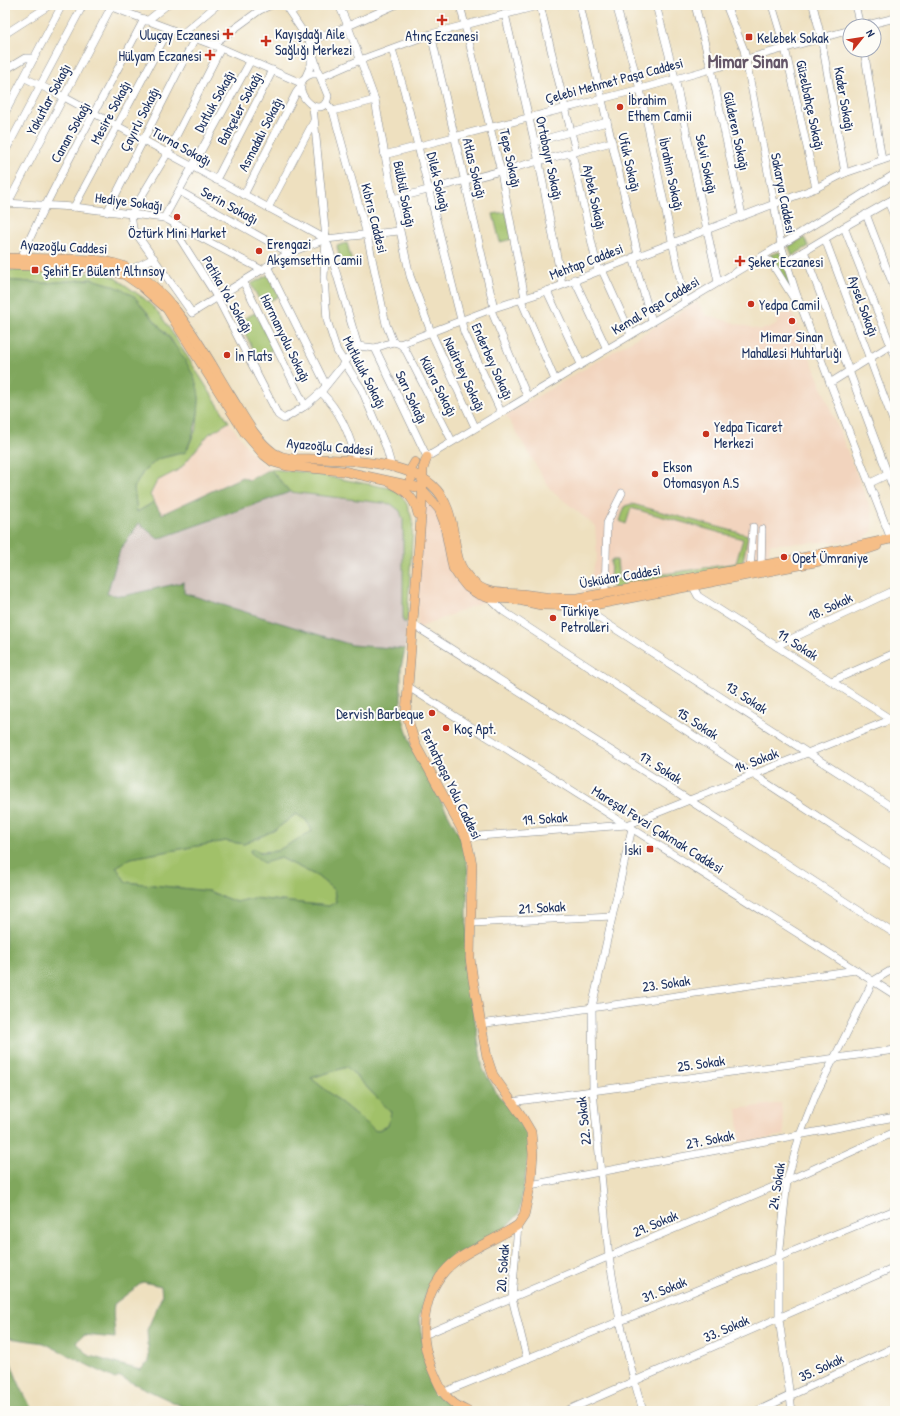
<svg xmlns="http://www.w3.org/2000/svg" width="900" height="1416" font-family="'Patrick Hand',sans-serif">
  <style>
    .built { fill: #f2d4be }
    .industrial { fill: #cfc0ba }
    .green { fill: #a1c169; stroke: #5e7864 }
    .forest { fill: #80a75d; stroke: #4e6b5e; fill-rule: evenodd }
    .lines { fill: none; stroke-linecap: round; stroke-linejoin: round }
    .minor-casing { stroke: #84888e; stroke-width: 8 }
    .major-casing { stroke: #84888e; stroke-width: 10 }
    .minor { stroke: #fff; stroke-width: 7 }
    .major { stroke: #f6be87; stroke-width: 9 }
    .poi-dot { fill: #c8321e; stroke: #fdfcf7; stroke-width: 1.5 }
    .labels { text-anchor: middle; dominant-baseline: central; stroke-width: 4; stroke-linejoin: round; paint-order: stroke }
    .poi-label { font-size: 14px; fill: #1b2f5e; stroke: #fdfcf7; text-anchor: start }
    .street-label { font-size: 14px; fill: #1b2f5e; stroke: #fdfcf7 }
    .district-label { font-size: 18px; font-weight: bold; fill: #655768; stroke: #fdfcf7 }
  </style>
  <rect width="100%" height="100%" fill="#fdfcf7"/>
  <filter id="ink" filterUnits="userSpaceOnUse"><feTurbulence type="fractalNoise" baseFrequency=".025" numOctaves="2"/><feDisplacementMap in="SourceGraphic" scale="8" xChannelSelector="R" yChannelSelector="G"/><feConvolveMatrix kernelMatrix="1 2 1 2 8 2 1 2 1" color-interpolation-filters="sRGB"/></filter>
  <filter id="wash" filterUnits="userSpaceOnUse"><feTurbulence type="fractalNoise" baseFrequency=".012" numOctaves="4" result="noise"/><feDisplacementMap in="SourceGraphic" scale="16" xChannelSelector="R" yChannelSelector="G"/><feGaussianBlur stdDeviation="0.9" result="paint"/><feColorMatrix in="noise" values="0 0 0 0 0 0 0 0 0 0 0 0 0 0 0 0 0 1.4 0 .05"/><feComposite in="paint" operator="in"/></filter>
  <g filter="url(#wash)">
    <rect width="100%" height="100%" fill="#eee0bf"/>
    <g class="built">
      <path d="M697 302 705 315 761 330 778 324 775 317 791 311 872 512 873 530 862 541 770 544 768 560 616 583 580 593 590 579 597 556 595 526 550 489 506 415Z"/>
      <path d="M229 422 255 458 270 469 249 480 242 477 161 515 150 495 157 481 180 469 209 434Z"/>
      <path d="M426 502 430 503 437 511 442 525 448 565 454 577 463 587 487 600 417 629 421 512Z"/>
      <path d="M781 1103 785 1135 740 1143 737 1109Z"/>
    </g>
    <path class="industrial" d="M290 492 391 504 400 511 403 520V622H407L405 649 352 645 183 593 184 582 122 596 106 594 120 550 139 523 158 539Z"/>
    <g class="green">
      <path d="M506 212 512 239 500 242 493 214Z"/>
      <path d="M804 238 809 246 792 256 789 246Z"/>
      <path d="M347 243 352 262 341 264 337 246Z"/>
      <path d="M780 252 792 288 790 289 770 255Z"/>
      <path d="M5 270 102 273 114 277 145 299 160 314 229 422 209 434 180 469 157 481 150 495 154 502 137 512 134 488 143 472 158 459 186 452 197 427 199 398 193 376 171 339 133 296 109 284 92 279 45 283 5 280Z"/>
      <path d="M268 275 279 296 262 305 251 284Z"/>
      <path d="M255 313 274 349 257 357 239 321Z"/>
      <path d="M270 469 303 472 390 488C405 493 410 510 413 524L407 622H403V520L400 511 391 504 290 492Z"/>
      <path d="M632 504 748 535 742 566 613 589 610 582 611 560H617L619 581 736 563 743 539 631 508 626 524 620 521 625 506Z"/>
      <path d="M296 814 306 820 313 831 277 851 250 852 281 858 317 876 334 890 336 902 329 906 253 898 236 902 208 891 126 882 116 867 131 858 225 841 244 844 275 830Z"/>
      <path d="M347 1067 391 1112 388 1126 376 1131 311 1078Z"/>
    </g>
    <path class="forest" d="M92 279C106 283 120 287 132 295 137 298 140 304 144 309 163 330 199 369 199 399 199 418 193 435 186 452L158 459 143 472 134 488 137 512 154 502 162 514 242 477 249 480 270 469 290 492 158 539 139 523 120 550 107 594 123 596 184 582V593L352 645 405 649 401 668V712L411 745 462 840 468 869 466 958 471 996 483 1069 498 1095 511 1109 528 1133 529 1155 519 1214 504 1230 440 1271 429 1286 419 1318 427 1367 438 1396 458 1411H192L120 1377 115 1379 44 1343 9 1338C3 1356 24 1394 33 1411H5V280L45 283ZM296 814 306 820 312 831 277 851 262 853 253 848 250 852 264 863 281 858 317 876 334 890 336 902 329 906 253 898 236 902 208 891 126 882 116 867 131 858 225 841 244 844 275 830ZM347 1067 391 1112 388 1126 376 1131 311 1078ZM143 1282 161 1286 162 1296 147 1330 149 1362 140 1370 90 1356 76 1342 84 1335 115 1338C115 1326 112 1316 114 1304Z"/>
  </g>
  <g filter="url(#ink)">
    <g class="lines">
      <defs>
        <g id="minor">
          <path d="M106 5 221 48 301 83"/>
          <path d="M285 5 309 41 319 74"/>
          <path d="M339 5 348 26 375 100 393 199 410 276 431 332 475 427"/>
          <path d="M460 5 501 172 525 298"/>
          <path d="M540 5 576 152"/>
          <path d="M580 5 638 255"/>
          <path d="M616 5 640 89 685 302"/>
          <path d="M656 5 675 78 718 282"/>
          <path d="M695 5 711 68 742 215"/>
          <path d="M726 5 744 50 774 203 781 245 796 293 830 383 891 539"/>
          <path d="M772 5 785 48 816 188"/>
          <path d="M813 5 821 37 845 173"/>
          <path d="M855 5 860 26"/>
          <path d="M290 12 304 5"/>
          <path d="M505 14 539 162 562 284"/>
          <path d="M147 21 167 5"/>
          <path d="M863 26 895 18"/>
          <path d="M5 34 50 5"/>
          <path d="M182 34 217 5"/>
          <path d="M431 34 494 308"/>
          <path d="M309 41 348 26 395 5"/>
          <path d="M212 45 260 10 271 5"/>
          <path d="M221 48 167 154 131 214 133 229 192 313 289 253 326 239 399 231"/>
          <path d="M392 49 404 90 464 332 501 412"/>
          <path d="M864 50 882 160"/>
          <path d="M5 70 25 58H34"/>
          <path d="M312 74H319L328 96C323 127 281 84 312 74Z"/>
          <path d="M306 76 311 65V55"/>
          <path d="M321 77 360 60 431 34 541 5"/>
          <path d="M25 78 64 97 326 239"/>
          <path d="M326 103 333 111 367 235 386 324 393 342"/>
          <path d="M313 107 326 239 324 277 327 320 337 351 361 388 386 447 392 468"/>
          <path d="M333 111 375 100"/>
          <path d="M5 113 62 5"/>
          <path d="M534 142 607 122"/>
          <path d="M5 152 83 5"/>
          <path d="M572 153 598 271"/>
          <path d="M384 155 640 89 850 30"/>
          <path d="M216 180 273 70"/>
          <path d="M179 191 289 253"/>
          <path d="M244 195 296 93 301 86"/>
          <path d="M393 199 612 142"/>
          <path d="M888 202 895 218"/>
          <path d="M5 203 74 207 164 218 262 270"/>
          <path d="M8 203 111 7"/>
          <path d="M74 207 169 29"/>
          <path d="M268 208 314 121"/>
          <path d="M107 212 195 38"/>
          <path d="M866 214 895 290"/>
          <path d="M164 218 251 60"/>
          <path d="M174 222 179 237 217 297 275 409 278 415 284 419 305 406 321 392 358 346 375 348 393 342 400 344 494 308 547 291 816 188 845 173 895 156"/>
          <path d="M844 227 895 356"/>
          <path d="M825 239 895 426"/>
          <path d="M328 245 358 346"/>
          <path d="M804 251 895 493"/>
          <path d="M633 257 652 321"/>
          <path d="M21 258C57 176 103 99 144 19"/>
          <path d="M755 260H767L771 262 796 302"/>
          <path d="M786 262 844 227 895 198"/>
          <path d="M267 266 326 385"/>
          <path d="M130 270 154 258"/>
          <path d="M602 270 631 334"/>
          <path d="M574 279 607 349"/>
          <path d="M243 281 305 406"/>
          <path d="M547 291 581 364"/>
          <path d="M521 300 555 380"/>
          <path d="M491 310 527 396"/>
          <path d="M400 344 405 349 452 441"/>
          <path d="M375 348 427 457 781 245 895 174"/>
          <path d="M830 383 894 343"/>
          <path d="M321 392C340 411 351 436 356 462"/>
          <path d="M870 483 895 471"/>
          <path d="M750 571 753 527"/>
          <path d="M761 571 762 529"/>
          <path d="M692 585 698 596 895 722"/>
          <path d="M605 593 607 523 622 493"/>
          <path d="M489 598 503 611 895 867"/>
          <path d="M589 602V612L895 809"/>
          <path d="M412 624 689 800 895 934"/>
          <path d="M776 646 895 590"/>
          <path d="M832 681 895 653"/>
          <path d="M407 686 895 995"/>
          <path d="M632 828 592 1007 593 1091 609 1257 620 1321 634 1380 643 1411"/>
          <path d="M466 837 627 825 895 718"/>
          <path d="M472 923 612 916"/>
          <path d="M480 1024 856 970"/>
          <path d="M511 1102 895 1050"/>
          <path d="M530 1185 895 1117"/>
          <path d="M518 1225 512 1298 527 1359"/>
          <path d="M424 1335 787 1181 895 1132"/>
          <path d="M442 1393 895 1210"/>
          <path d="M566 1411 895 1267"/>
          <path d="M757 1411 895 1347"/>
          <path d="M792 1411 779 1319V1257L787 1181 800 1135 816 1094 873 981 895 968"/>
        </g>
        <g id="major">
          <path d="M5 258C26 258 47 259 68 259 83 260 98 259 113 263 165 275 203 351 229 393 242 413 254 439 274 453 287 461 303 458 317 459 350 460 406 462 432 485 452 503 452 528 457 553 460 571 474 588 492 592 502 594 513 593 522 594 541 597 559 599 578 598L797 559 895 538"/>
          <path d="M5 265 100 268 125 275 141 286 167 309 245 433 264 455 273 462 287 466 343 471 421 488 439 509 444 522 453 568 459 577 467 587 478 594 489 598 514 599 541 605 589 606 815 562 859 552 877 546"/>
          <path d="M427 457 423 469 422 504 406 712 415 744 466 837 472 864 470 958 473 980 487 1057 493 1075 521 1115 531 1132 533 1154 531 1182 524 1216 518 1225C499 1238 476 1246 458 1259 425 1283 416 1329 431 1366 440 1388 444 1401 467 1411"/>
          <path d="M411 479V469L415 462"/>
          <path d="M393 484C407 491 415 499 418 514"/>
        </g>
      </defs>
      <use href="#minor" class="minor-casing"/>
      <use href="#major" class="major-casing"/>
      <use href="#minor" class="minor"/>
      <use href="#major" class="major"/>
    </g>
  </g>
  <g class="poi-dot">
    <path d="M440 14h4v4h4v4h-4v4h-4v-4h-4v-4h4z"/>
    <path d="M226 28h4v4h4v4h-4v4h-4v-4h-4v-4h4z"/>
    <rect x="745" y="33" width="8" height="8" rx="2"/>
    <path d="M264 35h4v4h4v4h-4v4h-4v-4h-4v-4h4z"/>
    <path d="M208 49h4v4h4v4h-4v4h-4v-4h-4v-4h4z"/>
    <circle cx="620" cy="107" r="4"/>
    <circle cx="177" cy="217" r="4"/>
    <circle cx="259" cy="251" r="4"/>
    <path d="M738 255h4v4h4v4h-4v4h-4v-4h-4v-4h4z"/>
    <rect x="31" y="266" width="8" height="8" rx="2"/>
    <circle cx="751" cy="304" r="4"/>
    <circle cx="792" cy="321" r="4"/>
    <circle cx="227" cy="355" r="4"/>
    <circle cx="706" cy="434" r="4"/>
    <circle cx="655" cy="474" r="4"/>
    <circle cx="784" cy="557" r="4"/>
    <circle cx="553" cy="618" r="4"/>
    <circle cx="432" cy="713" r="4"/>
    <circle cx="446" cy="728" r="4"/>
    <rect x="646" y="845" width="8" height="8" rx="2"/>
  </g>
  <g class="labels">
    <g class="poi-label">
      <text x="275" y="33">Kayışdağı Aile<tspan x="275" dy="16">Sağlığı Merkezi</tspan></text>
      <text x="220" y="34" text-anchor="end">Uluçay Eczanesi</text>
      <text x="442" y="35" text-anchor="middle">Atınç Eczanesi</text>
      <text x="757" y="37">Kelebek Sokak</text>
      <text x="202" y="55" text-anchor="end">Hülyam Eczanesi</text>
      <text x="628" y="99">İbrahim<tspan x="628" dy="16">Ethem Camii</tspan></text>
      <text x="177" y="232" text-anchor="middle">Öztürk Mini Market</text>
      <text x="267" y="243">Erengazi<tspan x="267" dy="16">Akşemsettin Camii</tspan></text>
      <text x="748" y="261">Şeker Eczanesi</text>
      <text x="43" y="270">Şehit Er Bülent Altınsoy</text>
      <text x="759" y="304">Yedpa Camiİ</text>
      <text x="792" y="336" text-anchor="middle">Mimar Sinan<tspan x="792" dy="16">Mahallesi Muhtarlığı</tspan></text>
      <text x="235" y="355">İn Flats</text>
      <text x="714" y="426">Yedpa Ticaret<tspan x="714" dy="16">Merkezi</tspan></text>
      <text x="663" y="466">Ekson<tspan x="663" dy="16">Otomasyon A.S</tspan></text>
      <text x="792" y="557">Opet Ümraniye</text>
      <text x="561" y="610">Türkiye<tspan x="561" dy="16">Petrolleri</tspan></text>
      <text x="424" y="713" text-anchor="end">Dervish Barbeque</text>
      <text x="454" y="728">Koç Apt.</text>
      <text x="642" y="849" text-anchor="end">İski</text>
    </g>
    <g class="street-label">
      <text transform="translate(614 80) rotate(-15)">Çelebi Mehmet Paşa Caddesi</text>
      <text transform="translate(48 99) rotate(-62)">Yakutlar Sokağı</text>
      <text transform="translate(845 99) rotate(80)">Kader Sokağı</text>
      <text transform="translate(214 101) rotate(-61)">Dutluk Sokağı</text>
      <text transform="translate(811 105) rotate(78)">Güzelbahçe Sokağı</text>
      <text transform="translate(239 108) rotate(-62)">Bahçeler Sokağı</text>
      <text transform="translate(110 112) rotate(-62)">Mesire Sokağı</text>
      <text transform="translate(139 119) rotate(-63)">Çayırlı Sokağı</text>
      <text transform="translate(737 131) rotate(78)">Gülderen Sokağı</text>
      <text transform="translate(70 132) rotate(-61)">Canan Sokağı</text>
      <text transform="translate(260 134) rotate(-63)">Asmadalı Sokağı</text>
      <text transform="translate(182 146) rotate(29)">Turna Sokağı</text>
      <text transform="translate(511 158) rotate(78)">Tepe Sokağı</text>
      <text transform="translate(550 158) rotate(78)">Ortabayır Sokağı</text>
      <text transform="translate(630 162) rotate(77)">Ufuk Sokağı</text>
      <text transform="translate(707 164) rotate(78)">Selvi Sokağı</text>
      <text transform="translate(475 168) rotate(76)">Atlas Sokağı</text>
      <text transform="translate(672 174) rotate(78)">İbrahim Sokağı</text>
      <text transform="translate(439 182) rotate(77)">Dilek Sokağı</text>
      <text transform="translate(784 193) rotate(79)">Sakarya Caddesi</text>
      <text transform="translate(405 194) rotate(79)">Bülbül Sokağı</text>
      <text transform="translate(595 197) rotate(78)">Aybek Sokağı</text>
      <text transform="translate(129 201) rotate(7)">Hediye Sokağı</text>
      <text transform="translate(230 205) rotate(29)">Serin Sokağı</text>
      <text transform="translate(375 218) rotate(76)">Kıbrıs Caddesi</text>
      <text transform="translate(64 246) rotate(3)">Ayazoğlu Caddesi</text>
      <text transform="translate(586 261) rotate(-21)">Mehtap Caddesi</text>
      <text transform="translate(228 294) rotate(60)">Patika Yol Sokağı</text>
      <text transform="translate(655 305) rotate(-31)">Kemal Paşa Caddesi</text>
      <text transform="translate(864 306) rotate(70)">Aysel Sokağı</text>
      <text transform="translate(286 338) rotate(64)">Harmanyolu Sokağı</text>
      <text transform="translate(493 361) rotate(66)">Enderbey Sokağı</text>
      <text transform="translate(365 372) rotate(63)">Mutluluk Sokağı</text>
      <text transform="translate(465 374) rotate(65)">Nadirbey Sokağı</text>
      <text transform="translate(439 386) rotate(63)">Kübra Sokağı</text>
      <text transform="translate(412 397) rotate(65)">Sarı Sokağı</text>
      <text transform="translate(330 446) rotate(5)">Ayazoğlu Caddesi</text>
      <text transform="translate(620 576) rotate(-10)">Üsküdar Caddesi</text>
      <text transform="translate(830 606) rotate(-25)">18. Sokak</text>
      <text transform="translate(798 644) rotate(33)">11. Sokak</text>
      <text transform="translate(747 697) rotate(33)">13. Sokak</text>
      <text transform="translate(698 723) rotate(33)">15. Sokak</text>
      <text transform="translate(756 760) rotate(-21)">14. Sokak</text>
      <text transform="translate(661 767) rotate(32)">17. Sokak</text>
      <text transform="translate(452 784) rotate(64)">Ferhatpaşa Yolu Caddesi</text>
      <text transform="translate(545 818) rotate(-4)">19. Sokak</text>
      <text transform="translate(658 829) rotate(32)">Mareşal Fevzi Çakmak Caddesi</text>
      <text transform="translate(542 907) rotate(-3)">21. Sokak</text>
      <text transform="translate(666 983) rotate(-8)">23. Sokak</text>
      <text transform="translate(701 1063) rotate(-8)">25. Sokak</text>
      <text transform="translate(583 1121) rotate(-96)">22. Sokak</text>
      <text transform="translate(710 1139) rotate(-11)">27. Sokak</text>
      <text transform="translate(776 1186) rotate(-81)">24. Sokak</text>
      <text transform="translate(655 1223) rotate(-23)">29. Sokak</text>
      <text transform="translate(502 1268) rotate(-86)">20. Sokak</text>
      <text transform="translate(664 1289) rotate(-22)">31. Sokak</text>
      <text transform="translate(726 1328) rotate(-23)">33. Sokak</text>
      <text transform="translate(821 1367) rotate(-25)">35. Sokak</text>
    </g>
    <g class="district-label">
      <text x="748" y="61">Mimar Sinan</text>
    </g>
  </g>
  <rect width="900" height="1416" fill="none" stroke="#fdfcf7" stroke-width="20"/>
  <g transform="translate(862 38) rotate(60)"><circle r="19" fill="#fdfcf7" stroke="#a3aaba"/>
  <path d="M0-3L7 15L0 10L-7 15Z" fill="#c8321e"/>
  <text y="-6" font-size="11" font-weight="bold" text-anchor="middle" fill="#1b2f5e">N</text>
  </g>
</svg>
